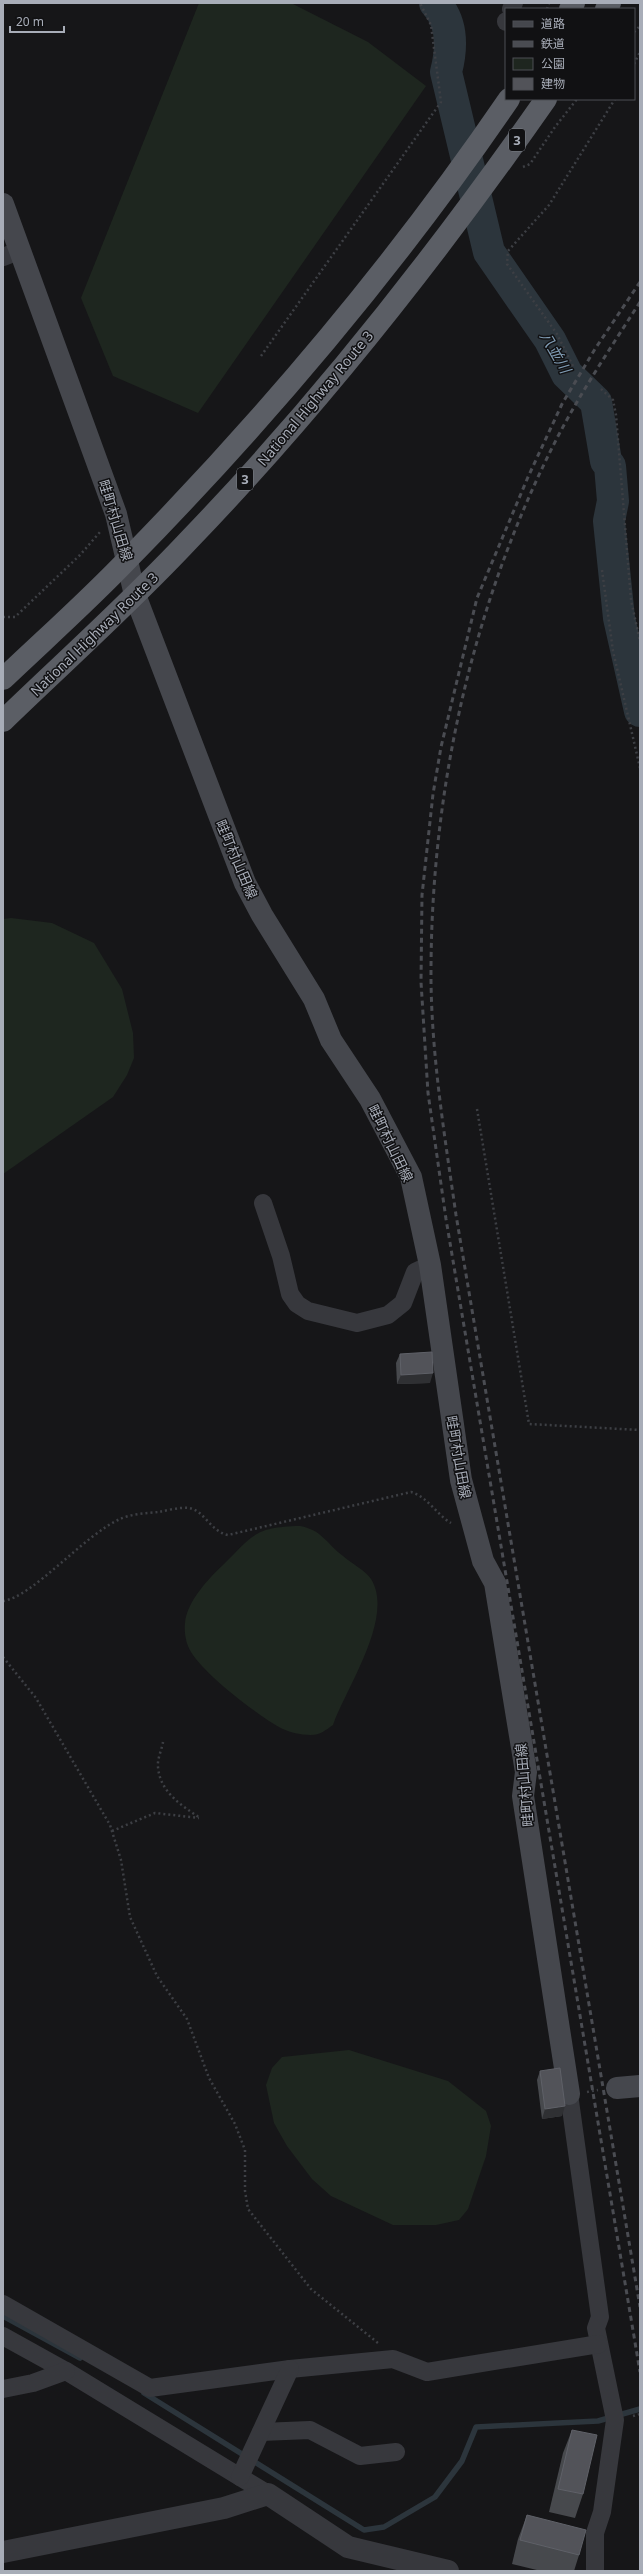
<svg xmlns="http://www.w3.org/2000/svg" width="643" height="2574" font-family="'Noto Sans','Noto Sans JP',sans-serif">
  <style>
    .green { fill: #1e261f }
    .lines { fill: none; stroke-linecap: round; stroke-linejoin: round }
    .stream { stroke: #2c353c; stroke-width: 5.5 }
    .river { stroke: #2c353c; stroke-width: 32 }
    .path { stroke: #3d3f44; stroke-width: 2.5; stroke-dasharray: 2 3; stroke-linecap: butt }
    .minor { stroke: #37383d; stroke-width: 18 }
    .tertiary { stroke: #37383d; stroke-width: 22 }
    .secondary { stroke: #45474d; stroke-width: 22 }
    .trunk { stroke: #5b5e65; stroke-width: 22 }
    .rail { stroke: #4a4c52; stroke-width: 3; stroke-dasharray: 5 4; stroke-linecap: butt }
    .wall { fill: #47494d }
    .shaded-wall { fill: #2f3033 }
    .building { fill: #525359; stroke: #5f6168 }
    .labels { text-anchor: middle; dominant-baseline: central; stroke-width: 3; stroke-linejoin: round; paint-order: stroke }
    .shield { fill: #111113; stroke: #7b7e86; stroke-width: 1 }
    .shield-label { font-size: 13px; font-weight: bold; fill: #a8adb8 }
    .street-label { font-size: 14px; fill: #a8adb8; stroke: #111113 }
    .water-label { font-size: 15px; font-style: italic; fill: #7f9bb3; stroke: #111113 }
  </style>
  <rect width="100%" height="100%" fill="#161618"/>
  <g class="green">
    <path d="M199 3H291L368 42 426 86 198 413 113 376 81 298Z"/>
    <path d="M11 918 52 923 94 943 122 989 133 1033 134 1058 127 1075 113 1097 3 1174V919Z"/>
    <path d="M300 1526C322 1530 326 1543 343 1556 351 1563 366 1571 371 1579 395 1617 346 1688 333 1725 326 1730 320 1735 311 1735 301 1735 287 1732 279 1727 255 1713 205 1675 191 1652 186 1644 184 1633 185 1623 187 1601 209 1578 225 1563 254 1534 256 1527 300 1526Z"/>
    <path d="M349 2050 448 2081 486 2111 491 2126 486 2156 468 2209 459 2220 436 2225H393L331 2196 312 2179 287 2146 274 2123 266 2085 272 2068 282 2057Z"/>
  </g>
  <g class="lines">
    <g class="stream">
      <path d="M3 2316 80 2358"/>
      <path d="M144 2393 364 2530 384 2527 435 2497 462 2461 476 2427 598 2421 640 2409"/>
    </g>
    <path class="river" d="M435 3C453 22 452 49 446 72L489 252 550 340 567 374 596 402 606 461 610 466 613 501 609 521 619 618 640 711"/>
    <g class="path">
      <path d="M547 9 549 3"/>
      <path d="M634 32 640 26"/>
      <path d="M634 64 640 52"/>
      <path d="M523 167 530 164 555 127 577 99"/>
      <path d="M261 356 441 102 431 25 420 3"/>
      <path d="M573 366 557 334 507 264 508 251 549 205 615 99"/>
      <path d="M601 389 613 400 616 415 631 600 640 642"/>
      <path d="M602 570 613 651 640 768"/>
      <path d="M3 617H15L80 555 100 532"/>
      <path d="M477 1109 529 1424 640 1430"/>
      <path d="M3 1601C33 1597 84 1535 120 1519 131 1514 147 1513 159 1512 168 1510 180 1507 189 1508 204 1510 211 1532 228 1535L411 1492C428 1497 437 1515 451 1523"/>
      <path d="M3 1657 36 1698 110 1825 121 1860 130 1917 157 1976 187 2019 209 2078 235 2124 245 2150V2191L248 2209 311 2289 378 2343"/>
      <path d="M163 1742C162 1749 157 1759 158 1767 160 1792 181 1805 200 1818"/>
      <path d="M112 1831 155 1813 199 1818"/>
      <path d="M587 2092 598 2090"/>
      <path d="M633 2416 640 2414"/>
    </g>
    <g class="minor">
      <path d="M511 9 514 3"/>
      <path d="M506 22V21"/>
      <path d="M3 257 21 250"/>
      <path d="M263 1203 281 1256 290 1294 297 1304 308 1311 357 1323 388 1315 403 1303 415 1272 430 1265"/>
      <path d="M569 2094 600 2317 596 2328 615 2420 602 2512 595 2533V2571"/>
      <path d="M3 2304 150 2388 290 2369 393 2359 427 2372 599 2344"/>
      <path d="M3 2336 66 2371 268 2494"/>
      <path d="M3 2389 33 2383 66 2371"/>
      <path d="M261 2432 310 2430 360 2456 396 2452"/>
      <path d="M240 2477 290 2369"/>
    </g>
    <path class="tertiary" d="M3 2552 224 2508 268 2494 348 2547 448 2571"/>
    <g class="secondary">
      <path d="M3 204 116 514 135 595 245 883 262 915 314 999 331 1040 370 1099 411 1177 430 1265 461 1480 483 1561 495 1583 526 1772 523 1796 569 2094"/>
      <path d="M617 2088 640 2086"/>
    </g>
    <g class="trunk">
      <path d="M570 9 574 3"/>
      <path d="M606 9 610 3"/>
      <path d="M3 679C45 639 89 600 129 558 268 416 397 263 509 99"/>
      <path d="M3 721C65 661 129 604 188 541 320 404 437 255 546 99"/>
    </g>
    <g class="rail">
      <path d="M640 282 595 349 562 404 528 477 477 598 441 747 433 794 422 895 421 982 428 1093 446 1219 640 2372"/>
      <path d="M640 302C610 349 578 396 553 446 470 611 430 797 431 981 432 1060 445 1138 456 1215L640 2307"/>
    </g>
  </g>
  <g class="wall">
    <path d="M400 1354 430 1383 397 1384 396 1363Z"/>
    <path d="M540 2071 562 2116 542 2119 537 2080Z"/>
    <path d="M572 2430 583 2494 575 2518 549 2512 563 2453Z"/>
    <path d="M527 2515 579 2555 574 2571H541L512 2564 518 2539Z"/>
  </g>
  <g class="shaded-wall">
    <path d="M433 1373 430 1383 397 1384 401 1375Z"/>
    <path d="M565 2106 562 2116 542 2119 545 2109Z"/>
  </g>
  <g class="building">
    <path d="M432 1352 433 1373 401 1375 400 1354Z"/>
    <path d="M560 2068 565 2106 545 2109 540 2071Z"/>
    <path d="M572 2430 597 2435 583 2494 558 2489Z"/>
    <path d="M527 2515 586 2530 579 2555 520 2540Z"/>
  </g>
  <g class="labels">
    <g class="shield">
      <rect x="509" y="129" width="16" height="22" rx="3"/>
      <rect x="237" y="468" width="16" height="22" rx="3"/>
    </g>
    <g class="shield-label">
      <text x="517" y="140">3</text>
      <text x="245" y="479">3</text>
    </g>
    <g class="street-label">
      <text transform="translate(315 398) rotate(-50)">National Highway Route 3</text>
      <text transform="translate(116 520) rotate(73)">畦町村山田線</text>
      <text transform="translate(94 634) rotate(-44)">National Highway Route 3</text>
      <text transform="translate(237 859) rotate(67)">畦町村山田線</text>
      <text transform="translate(391 1143) rotate(64)">畦町村山田線</text>
      <text transform="translate(459 1457) rotate(80)">畦町村山田線</text>
      <text transform="translate(524 1785) rotate(-95)">畦町村山田線</text>
    </g>
    <g class="water-label">
      <text transform="translate(556 352) rotate(60)">八並川</text>
    </g>
  </g>
  <rect width="643" height="2574" fill="none" stroke="#a8adb8" stroke-width="8"/>
  <rect x="505" y="8" width="130" height="92" fill="#111113" stroke="#4d4f55"/>
  <rect x="513" y="21" width="20" height="6" fill="#45474d" stroke="#4d4f55"/>
  <text x="541" y="28" font-size="12" fill="#a8adb8">道路</text>
  <rect x="513" y="41" width="20" height="6" fill="#4a4c52" stroke="#4d4f55"/>
  <text x="541" y="48" font-size="12" fill="#a8adb8">鉄道</text>
  <rect x="513" y="58" width="20" height="12" fill="#1e261f" stroke="#4d4f55"/>
  <text x="541" y="68" font-size="12" fill="#a8adb8">公園</text>
  <rect x="513" y="78" width="20" height="12" fill="#525359" stroke="#4d4f55"/>
  <text x="541" y="88" font-size="12" fill="#a8adb8">建物</text>
  <path d="M10 26v6h54v-6" fill="none" stroke="#a8adb8" stroke-width="2"/>
  <text x="16" y="26" font-size="12" fill="#a8adb8" stroke="#111113" stroke-width="3" paint-order="stroke">20 m</text>
</svg>
